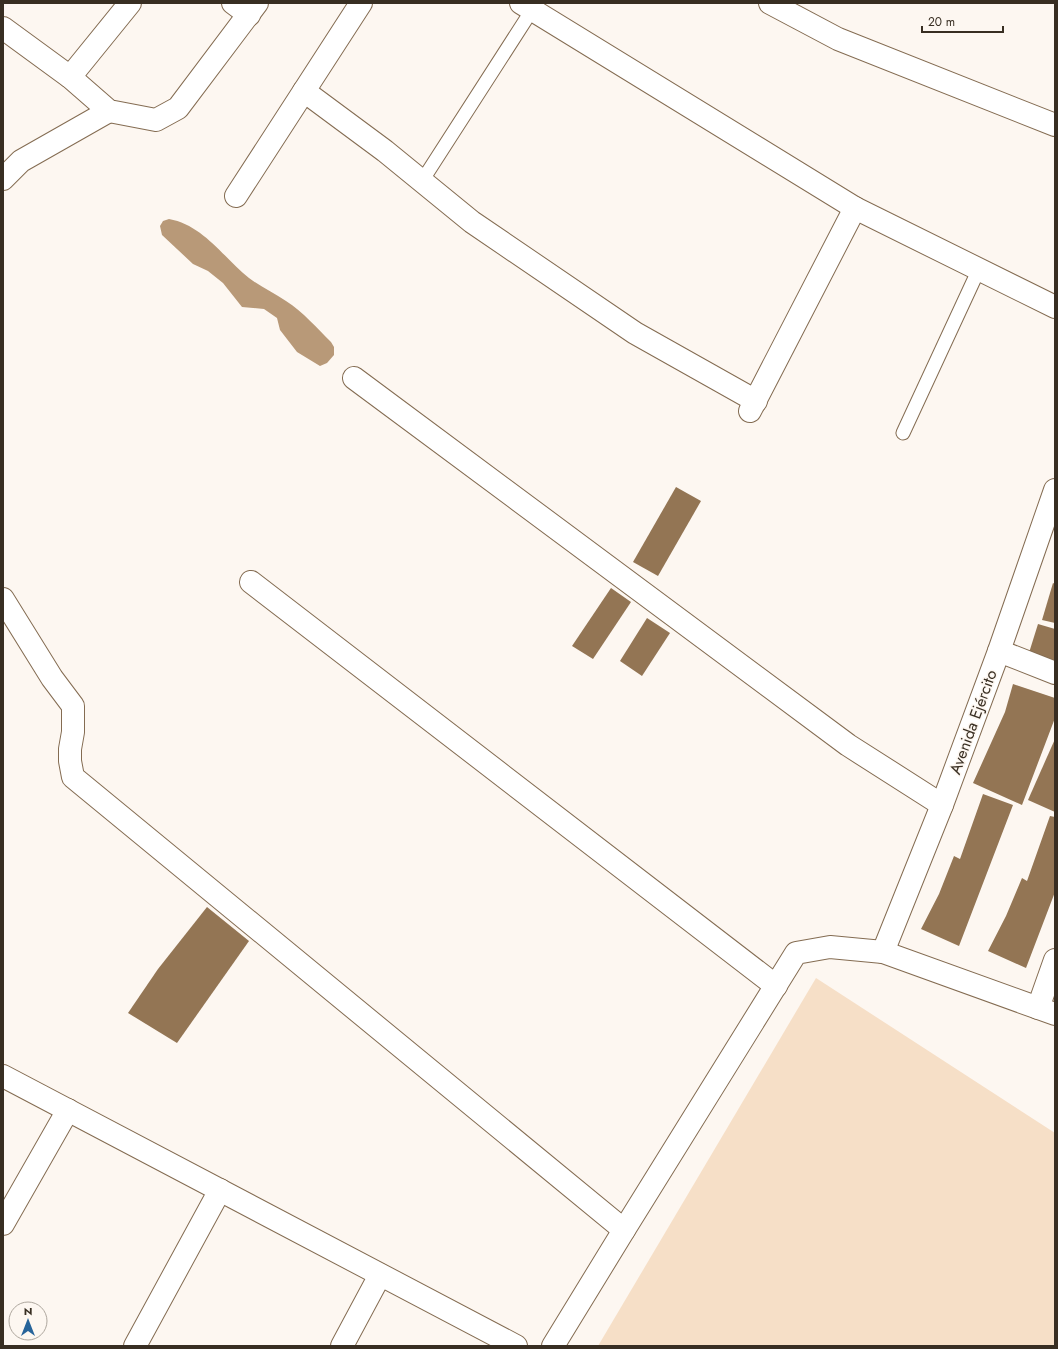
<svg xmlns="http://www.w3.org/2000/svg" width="1058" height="1349" font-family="Jost,sans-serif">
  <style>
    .green { fill: #f6dfc7 }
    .water { fill: #b89978 }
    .building { fill: #937554 }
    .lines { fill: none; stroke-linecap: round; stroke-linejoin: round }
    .lane-casing { stroke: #846c52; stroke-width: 15 }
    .street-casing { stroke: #846c52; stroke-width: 24 }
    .lane { stroke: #fff; stroke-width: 13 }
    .street { stroke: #fff; stroke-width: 22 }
    .labels { text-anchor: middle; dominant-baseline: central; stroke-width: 3; stroke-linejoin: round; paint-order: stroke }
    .street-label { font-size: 16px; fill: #382e22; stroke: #fdf7f1 }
  </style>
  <rect width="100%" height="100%" fill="#fdf7f1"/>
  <path class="green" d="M816 978 1055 1133V1346H598Z"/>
  <path class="water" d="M169 219C203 225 223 257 249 278 261 287 274 293 286 301 303 312 317 328 331 342L334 347V355L327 363 320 366 297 352 280 330 277 318 264 309 242 307 223 283 208 271 193 264 162 235 160 226 163 221Z"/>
  <g class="building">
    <path d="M676 487 701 501 658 576 633 562Z"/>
    <path d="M1053 583 1055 584V623L1042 620Z"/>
    <path d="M611 588 631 602 593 659 572 646Z"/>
    <path d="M647 618 670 633 642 676 620 661Z"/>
    <path d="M1038 624 1055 629V664L1028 656Z"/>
    <path d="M1013 684 1055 698V718L1022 805 973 783 1005 712Z"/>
    <path d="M1055 739V812L1028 800Z"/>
    <path d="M983 794 1013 805 959 946 921 929 939 894 954 856 960 859Z"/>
    <path d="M1050 816 1055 817V892L1026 968 988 951 1006 916 1022 878 1027 881Z"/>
    <path d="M207 907 249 941 177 1043 128 1013 158 969Z"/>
  </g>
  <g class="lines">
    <defs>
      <g id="lane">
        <path d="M422 181 532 10"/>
        <path d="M903 433 979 269"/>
      </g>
      <g id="street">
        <path d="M233 3 249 15"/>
        <path d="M521 3 855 208 1055 307"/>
        <path d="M770 3 838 39 1055 125"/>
        <path d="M3 28 70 77 109 111 156 120 178 108 257 3"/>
        <path d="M70 77 130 3"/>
        <path d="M304 91 385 151 472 222 635 333 756 401"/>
        <path d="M3 179 21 161 109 111"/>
        <path d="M236 196 361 3"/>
        <path d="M354 378 848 745 942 805"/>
        <path d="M750 411 855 208"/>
        <path d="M251 582 776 986"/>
        <path d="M3 599 52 678 73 706V732L70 749V761L73 777 624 1230"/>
        <path d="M999 651 1055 673"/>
        <path d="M883 952 942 805 999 651 1055 490"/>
        <path d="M1038 1008 1055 960"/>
        <path d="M3 1076 516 1346"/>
        <path d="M3 1224 68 1110"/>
        <path d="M135 1346 220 1190"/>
        <path d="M342 1346 380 1275"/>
        <path d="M553 1346 624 1230 796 953 830 947 883 952 1055 1014"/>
      </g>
    </defs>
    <use href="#lane" class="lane-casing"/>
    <use href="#street" class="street-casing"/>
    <use href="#lane" class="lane"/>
    <use href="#street" class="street"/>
  </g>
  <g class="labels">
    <g class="street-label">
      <text transform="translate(973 722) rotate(-70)">Avenida Ejército</text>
    </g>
  </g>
  <rect width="1058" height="1349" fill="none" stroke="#382e22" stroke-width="8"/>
  <g transform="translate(28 1321)"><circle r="19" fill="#fdf7f1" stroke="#aea79e"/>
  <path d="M0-3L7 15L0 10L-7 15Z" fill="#27649a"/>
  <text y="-6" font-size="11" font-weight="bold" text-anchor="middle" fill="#382e22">N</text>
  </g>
  <path d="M922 26v6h81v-6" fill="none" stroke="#382e22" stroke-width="2"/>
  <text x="928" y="26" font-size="12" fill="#382e22" stroke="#fdf7f1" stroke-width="3" paint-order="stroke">20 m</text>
</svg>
